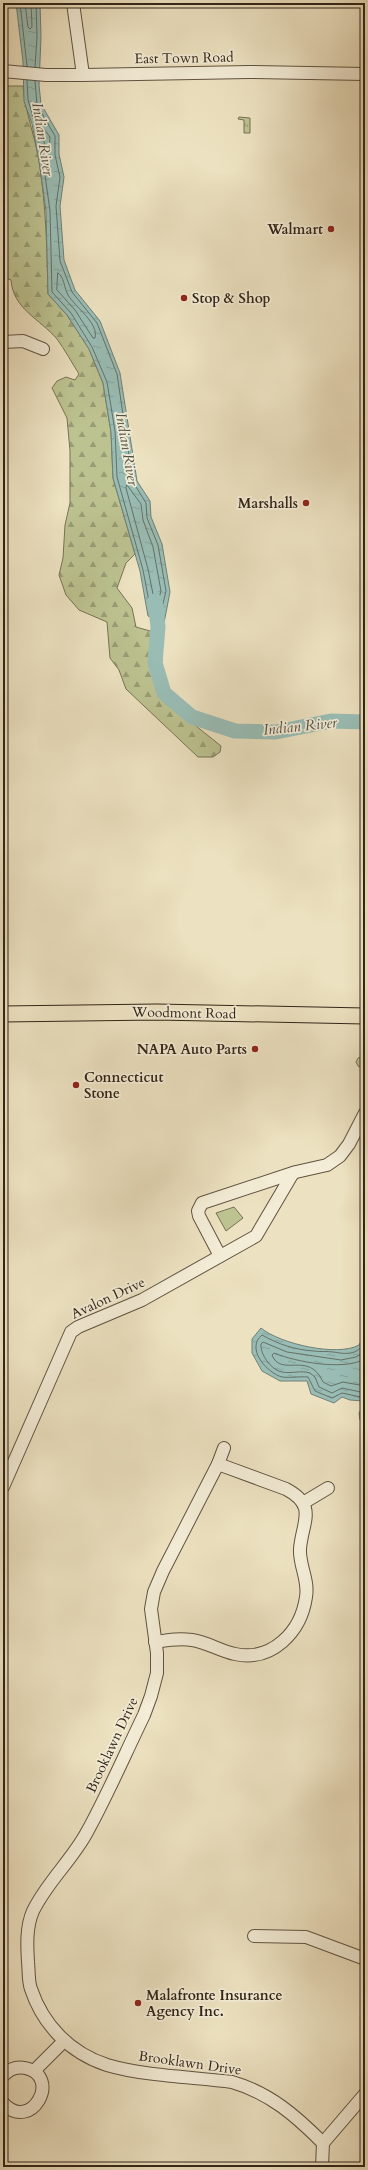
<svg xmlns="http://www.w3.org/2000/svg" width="368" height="2170" font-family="Cardo,serif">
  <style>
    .grass { fill: url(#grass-tufts); stroke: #777354 }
    .forest { fill: url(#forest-firs); stroke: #777354 }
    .park { fill: #bcc290; stroke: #777354 }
    .water { fill: url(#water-ripples); stroke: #708076 }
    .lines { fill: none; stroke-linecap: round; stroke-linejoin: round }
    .shore { stroke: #667066; stroke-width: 1 }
    .river { stroke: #99bdb5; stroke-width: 15 }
    .minor-casing { stroke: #605341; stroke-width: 14 }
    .major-casing { stroke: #322417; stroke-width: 17 }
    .minor { stroke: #f3ecd6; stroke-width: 12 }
    .major { stroke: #ece1c0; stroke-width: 15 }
    .poi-dot { fill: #8f2418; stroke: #f3ecd6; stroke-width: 1.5 }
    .labels { text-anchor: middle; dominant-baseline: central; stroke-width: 3.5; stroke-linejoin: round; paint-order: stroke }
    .street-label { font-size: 14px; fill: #322417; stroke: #f3ecd6 }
    .poi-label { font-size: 14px; font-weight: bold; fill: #322417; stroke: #f3ecd6; text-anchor: end }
    .water-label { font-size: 15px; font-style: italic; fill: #515246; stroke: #f3ecd6 }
  </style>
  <defs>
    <pattern id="grass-tufts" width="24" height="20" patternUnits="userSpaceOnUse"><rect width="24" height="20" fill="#bcc290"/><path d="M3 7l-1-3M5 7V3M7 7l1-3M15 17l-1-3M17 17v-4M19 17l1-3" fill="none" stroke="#999d75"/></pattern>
    <pattern id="forest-firs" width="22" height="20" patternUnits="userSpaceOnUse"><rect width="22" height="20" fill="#bcc290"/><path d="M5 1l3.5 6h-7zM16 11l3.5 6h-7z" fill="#999d75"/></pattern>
    <pattern id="water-ripples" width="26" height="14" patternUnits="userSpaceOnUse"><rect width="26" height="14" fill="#99bdb5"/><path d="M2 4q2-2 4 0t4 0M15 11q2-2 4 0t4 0" fill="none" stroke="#84a29b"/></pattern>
  </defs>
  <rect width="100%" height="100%" fill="#ece1c0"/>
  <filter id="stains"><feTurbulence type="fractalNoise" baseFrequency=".005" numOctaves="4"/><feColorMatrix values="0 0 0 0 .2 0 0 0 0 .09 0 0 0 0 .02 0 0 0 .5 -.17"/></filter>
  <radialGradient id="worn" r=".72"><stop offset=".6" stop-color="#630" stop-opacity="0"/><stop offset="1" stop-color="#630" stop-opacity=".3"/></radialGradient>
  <g class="grass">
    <path d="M239 117 250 118V133H244V120L238 119Z"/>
    <path d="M365 1056V1070L358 1066 356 1062 358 1058Z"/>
  </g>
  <path class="forest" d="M3 86H23C25 112 35 136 39 161 46 205 47 249 48 294L67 315 89 349 103 383 111 432 113 478 135 554 126 563 117 588 132 608 136 627 150 631 161 638 162 659 159 688C176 712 199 728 221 746L220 752 213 757H198L126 689 119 670 110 658 107 622 79 610 66 595 59 575 63 558 65 525 70 503V451L67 418 52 388 57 381 66 377 75 380 79 374C72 363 65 350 57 339 40 319 13 309 11 280L3 277Z"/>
  <path class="park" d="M234 1207 243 1218 226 1231 216 1213Z"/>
  <g class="water">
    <path d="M16 3H40L41 37 39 85 41 104 59 135V154L64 177 60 206 64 260 75 290 100 321 120 373 137 481 150 501 151 517 162 544 170 592 164 623 148 616 140 571 113 478 111 432 103 383 89 349 67 315 48 294 46 211 39 161 32 124 24 101 23 62Z"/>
    <path d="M261 1328C280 1344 338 1357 359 1345L365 1334V1421L360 1420 359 1413 363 1406V1401L350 1400 342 1397 334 1403 311 1394 307 1381H280L262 1371 252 1353V1339Z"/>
  </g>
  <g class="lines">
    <g class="shore">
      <path d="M20 3 27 66"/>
      <path d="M25 3 28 27 30 29 32 27 31 3"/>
      <path d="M35 67 37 37 36 3"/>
      <path d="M27 80 28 100 35 123 43 161 50 211 52 292 71 313 92 347 107 382 115 431 117 477 143 570 151 612 160 616 166 591 158 545 147 518 146 503 133 482 117 374 97 323 72 292 60 261 56 206 60 177 55 155V136L37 105 35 81"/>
      <path d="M44 129 50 137 49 153 46 151 42 132Z"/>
      <path d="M58 273C64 276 64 288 68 295 75 307 99 323 95 338H93L75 310 57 290Z"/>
      <path d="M127 485 141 504 143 520 153 547 161 591 157 605 155 604 148 569 126 488Z"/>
      <path d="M365 1342C357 1356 346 1354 333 1352 327 1351 320 1352 314 1351 295 1350 278 1344 262 1335 246 1348 265 1370 279 1376 285 1379 300 1376 308 1377L315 1391 332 1398 342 1393 365 1398"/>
      <path d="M365 1351 356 1357 341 1360 287 1352 263 1342 261 1344C260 1354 271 1370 282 1372 291 1374 301 1370 310 1373L315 1377 319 1387 332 1393 342 1388 365 1393"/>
      <path d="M365 1359C344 1371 296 1362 274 1353L272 1355C281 1378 309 1350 323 1382L331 1386 343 1382 365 1386"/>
    </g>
    <path class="river" d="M155 601 158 627 155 663 164 693 192 717 235 731 276 732 331 721 365 722"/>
    <defs>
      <g id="minor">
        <path d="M73 3 83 75"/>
        <path d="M3 71 46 75H83L249 72 365 74"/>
        <path d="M3 342 23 341 43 349"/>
        <path d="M220 1256 199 1216 198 1211 202 1203 296 1172 327 1165 340 1156 349 1144 365 1113"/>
        <path d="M224 1448 218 1464 163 1571 154 1592 151 1609 157 1653V1673L151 1696 144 1715C125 1754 108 1794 87 1832 72 1860 47 1882 33 1911 26 1927 27 1945 28 1962 29 1970 28 1981 31 1989 43 2025 70 2053 107 2065 144 2076 193 2077 232 2082 270 2093 296 2116 323 2143"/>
        <path d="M3 1487 71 1332 78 1327 142 1300 256 1236 293 1173"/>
        <path d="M303 1503 328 1488"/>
        <path d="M155 1642C168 1640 179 1638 192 1640 207 1642 220 1651 235 1654 272 1662 301 1632 306 1597 309 1580 299 1565 300 1549 302 1522 318 1506 286 1489L218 1464"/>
        <path d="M254 1936 306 1937 365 1959"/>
        <path d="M34 2071 64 2041"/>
        <path d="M3 2076C9 2069 16 2066 25 2068 63 2076 31 2134 3 2103"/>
        <path d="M322 2167 323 2143 365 2094"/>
      </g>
      <path id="major" d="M3 1014 157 1012 365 1016"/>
    </defs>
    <use href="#minor" class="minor-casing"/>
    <use href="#major" class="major-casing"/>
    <use href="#minor" class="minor"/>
    <use href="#major" class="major"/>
  </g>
  <g class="poi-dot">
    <circle cx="331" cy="229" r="4"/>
    <circle cx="184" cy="298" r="4"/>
    <circle cx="306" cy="503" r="4"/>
    <circle cx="255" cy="1049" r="4"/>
    <circle cx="76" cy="1085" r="4"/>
    <circle cx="138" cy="2003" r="4"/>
  </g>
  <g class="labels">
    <g class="street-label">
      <text transform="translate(184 58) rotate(-1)">East Town Road</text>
      <text transform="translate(184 1013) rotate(1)">Woodmont Road</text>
      <text transform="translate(108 1298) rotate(-25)">Avalon Drive</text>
      <text transform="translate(112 1745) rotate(-65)">Brooklawn Drive</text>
      <text transform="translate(190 2063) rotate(8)">Brooklawn Drive</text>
    </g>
    <g class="poi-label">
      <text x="323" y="229">Walmart</text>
      <text x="192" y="298" text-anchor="start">Stop &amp; Shop</text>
      <text x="298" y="503">Marshalls</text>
      <text x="247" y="1049">NAPA Auto Parts</text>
      <text x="84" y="1077" text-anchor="start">Connecticut<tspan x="84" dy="16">Stone</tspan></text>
      <text x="146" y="1995" text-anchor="start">Malafronte Insurance<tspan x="146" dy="16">Agency Inc.</tspan></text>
    </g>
    <g class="water-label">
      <text transform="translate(43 139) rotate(81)">Indian River</text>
      <text transform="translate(127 449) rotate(80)">Indian River</text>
      <text transform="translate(300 726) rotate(-6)">Indian River</text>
    </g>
  </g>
  <rect width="368" height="2170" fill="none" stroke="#ece1c0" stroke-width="16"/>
  <rect x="4" y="4" width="360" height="2162" fill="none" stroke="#322417" stroke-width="2"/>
  <rect x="8" y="8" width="352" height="2154" fill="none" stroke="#322417"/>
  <rect width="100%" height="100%" filter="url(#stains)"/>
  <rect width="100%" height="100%" fill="url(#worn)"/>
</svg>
